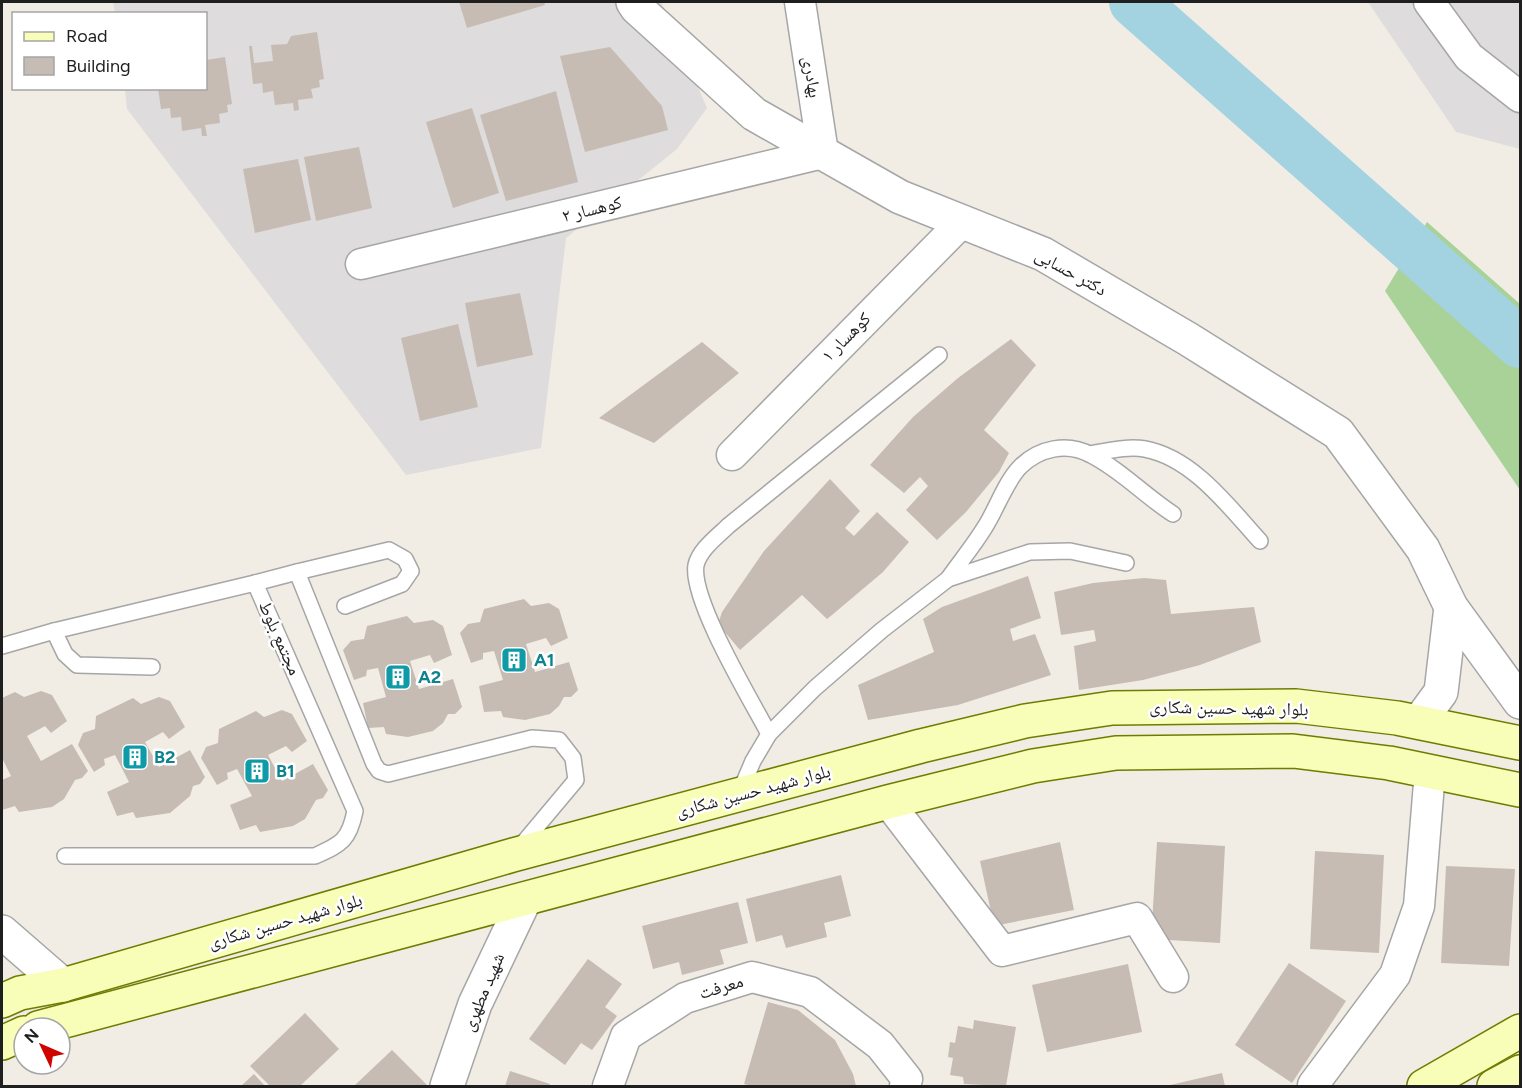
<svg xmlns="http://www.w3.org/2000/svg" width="1522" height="1088" font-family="Figtree,'Noto Naskh Arabic',sans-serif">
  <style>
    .residential { fill: #dedcdc }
    .forest { fill: #a8d298 }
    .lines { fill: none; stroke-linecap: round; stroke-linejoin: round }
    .river { stroke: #a3d2e1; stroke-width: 50 }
    .building { fill: #c6bcb4 }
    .service-casing { stroke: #a6a6a6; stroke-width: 18 }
    .minor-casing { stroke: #a6a6a6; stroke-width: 33 }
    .tertiary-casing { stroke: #a6a6a6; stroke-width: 36 }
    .secondary-casing { stroke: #6e7d00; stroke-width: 36 }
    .service { stroke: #fff; stroke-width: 15 }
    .minor { stroke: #fff; stroke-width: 30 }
    .tertiary { stroke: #fff; stroke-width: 33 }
    .secondary { stroke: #f8fdb7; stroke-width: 33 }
    .labels { text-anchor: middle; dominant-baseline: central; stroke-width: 5; stroke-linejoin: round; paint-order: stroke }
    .street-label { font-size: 18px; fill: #1f1f1f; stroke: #fff }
    .culture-label { font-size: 18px; font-weight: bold; fill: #0d838f; stroke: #fff; text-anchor: start }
  </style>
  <rect width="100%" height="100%" fill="#f1ede5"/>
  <g class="residential">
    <path d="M113 2H661L707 108 677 149 566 238 541 448 406 475 127 109 125 89 206 88V14L115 13Z"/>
    <path d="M1368 2H1520V149L1456 132Z"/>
  </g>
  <path class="forest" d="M1427 222 1520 304V490L1385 291Z"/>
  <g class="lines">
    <path class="river" d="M1134 2 1520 343"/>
  </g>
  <g class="building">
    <path d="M459 2H544L545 5 467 28Z"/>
    <path d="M317 32 324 79 319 80 320 87 311 89 313 98 298 100 299 110 294 111 293 103 275 105 273 91 263 93 262 83 253 84 249 46H252L254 63 273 61 271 45 287 44 291 36Z"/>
    <path d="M610 47 662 106 668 130 585 152 560 56Z"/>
    <path d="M225 57 232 104 227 105 228 112 219 114 220 123 205 125 207 136H202L201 128 182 131 181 117 171 118 170 108 161 109 158 88H206V60Z"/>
    <path d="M556 91 578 182 506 201 480 115Z"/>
    <path d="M472 108 499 193 453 208 426 122Z"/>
    <path d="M359 147 372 208 316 221 304 157Z"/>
    <path d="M298 159 311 220 255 233 243 169Z"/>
    <path d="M520 293 533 355 477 367 465 303Z"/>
    <path d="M458 324 478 407 420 421 401 338Z"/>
    <path d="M1011 339 1036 365 984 430 1009 453 999 472 966 512 937 540 906 510 928 486 920 477 904 493 870 465 913 417 958 378Z"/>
    <path d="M702 342 739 373 654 443 599 418Z"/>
    <path d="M830 479 860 511 845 528 854 536 877 512 909 542 883 572 832 615 827 619 802 595 740 650 718 624 722 612 764 551Z"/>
    <path d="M1028 576 1041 618 1010 629 1013 641 1035 634 1051 675 958 705 868 720 858 685 934 652 923 619 942 607Z"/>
    <path d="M1144 578 1166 580 1171 614 1254 607 1261 642 1200 665 1143 680 1079 690 1074 646 1096 641 1094 630 1061 635 1054 592 1093 583Z"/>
    <path d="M524 599 531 606 549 603 559 609 568 638 551 646 546 638 526 644 535 672 569 662 578 690 571 697H564L559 706 550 714 525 720 503 717 501 711 484 712 479 686 503 680 494 651 483 653V659L471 663 460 633 468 624 480 622 484 609Z"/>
    <path d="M407 616 414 623 433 620 443 626 452 655 434 663 430 655 410 661 419 689 453 679 462 707 455 714H448L443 723 433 731 408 737 386 734 384 727 368 728 363 703 386 697 378 668 367 670 366 676 354 680 343 650 351 641 364 639 367 626Z"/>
    <path d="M41 691 52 695 67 721 51 733 45 726 27 736 41 761 72 744 88 771 82 778 75 780 64 799 52 807 19 812 15 806 2 810V780L11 776 2 758V698L15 692 24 697Z"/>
    <path d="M159 697 170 701 185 727 169 739 163 732 145 742 159 767 190 750 205 777 200 784 193 786 190 796 170 813 136 818 133 812 117 816 107 792 129 782 115 755 104 759 105 765 94 772 78 745 83 733 95 729 96 716 133 698 141 704Z"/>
    <path d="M282 710 292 714 307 741 292 752 286 746 268 755 282 781 313 764 328 790 323 798 316 800 305 819 293 826 260 832 256 825 240 830 230 805 252 796 237 769 227 773 228 779 217 785 201 758 206 747 218 743 219 729 256 711 264 717Z"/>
    <path d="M1060 842 1074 910 994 926 980 861Z"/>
    <path d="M1157 842 1225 846 1220 943 1151 939Z"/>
    <path d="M1315 851 1384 855 1379 953 1310 949Z"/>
    <path d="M1446 866 1515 869 1509 966 1441 963Z"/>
    <path d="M841 875 851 916 824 923 827 937 786 948 782 935 756 942 746 899Z"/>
    <path d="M738 902 748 943 720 950 724 964 682 975 679 962 653 969 642 926Z"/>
    <path d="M588 959 622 984 605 1007 617 1016 592 1050 581 1043 565 1065 529 1039Z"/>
    <path d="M1289 963 1346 1001 1292 1083 1235 1045Z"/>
    <path d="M1128 964 1142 1032 1047 1052 1032 985Z"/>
    <path d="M768 1002 798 1010 835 1040 853 1074 856 1086H751L744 1084Z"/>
    <path d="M305 1013 339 1049 300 1086H270L250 1066Z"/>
    <path d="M974 1020 1016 1027 1006 1086 964 1084 963 1077 950 1075 953 1058 948 1057 950 1042 955 1043 958 1026 973 1029Z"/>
    <path d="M392 1050 428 1086H354Z"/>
    <path d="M510 1071 550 1084 549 1086H505Z"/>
    <path d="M1222 1073 1225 1086H1166Z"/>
    <path d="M254 1074 265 1086H241Z"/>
  </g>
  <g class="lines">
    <defs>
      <g id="service">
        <path d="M1090 454C1108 451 1127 446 1145 449 1193 458 1229 507 1260 541"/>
        <path d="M297 572 389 550 405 559 411 571 402 584 345 606"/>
        <path d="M948 579C960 562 974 545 985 527 996 510 1006 481 1020 467 1039 448 1067 442 1091 455 1121 470 1145 496 1173 514"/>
        <path d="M2 646 54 631"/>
        <path d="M152 667 77 665 65 654 54 631 255 583"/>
        <path d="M769 734C751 700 690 599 696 565 700 549 717 537 728 526L939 355"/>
        <path d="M739 794 753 761 769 734 815 688 882 630 948 579 1030 552 1070 551 1126 563"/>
        <path d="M65 856H315C341 844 349 841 355 811L255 583 297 572 374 764 379 771 388 774 532 738 559 740 573 758 576 780 519 848"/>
      </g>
      <g id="minor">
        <path d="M1429 2 1469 57 1520 97"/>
        <path d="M361 264 823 153 800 2"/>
        <path d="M732 455 962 222"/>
        <path d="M888 802 1002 951 1137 918 1173 977"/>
        <path d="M1313 1085 1395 975 1419 906 1430 771"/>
        <path d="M608 1086 626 1036 685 998 752 977 810 992 880 1045 907 1079 905 1086"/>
      </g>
      <g id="tertiary">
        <path d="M633 2 637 8 754 114 900 197 1043 254 1188 339 1338 433 1423 549 1451 607 1520 702"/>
        <path d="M1419 722 1441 692 1451 607"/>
        <path d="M2 932 63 985"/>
        <path d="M447 1086 475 1004 525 899"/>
      </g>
      <g id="secondary">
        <path d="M2 1001 20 993 63 985 513 855 921 746 1025 721 1112 708 1296 706 1397 718 1520 743"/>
        <path d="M38 1028 888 802 1033 766 1116 753 1293 751 1389 763 1520 790"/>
        <path d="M2 1043 24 1033"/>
        <path d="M1424 1086 1520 1031"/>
        <path d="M1494 1086 1520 1072"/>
      </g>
    </defs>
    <use href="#service" class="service-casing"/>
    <use href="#minor" class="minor-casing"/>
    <use href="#tertiary" class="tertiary-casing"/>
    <use href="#secondary" class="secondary-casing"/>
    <use href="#service" class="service"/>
    <use href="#minor" class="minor"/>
    <use href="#tertiary" class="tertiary"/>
    <use href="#secondary" class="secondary"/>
  </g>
  <defs>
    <symbol id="building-square" viewBox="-11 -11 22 22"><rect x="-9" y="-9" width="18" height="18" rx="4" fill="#0f9aa8" stroke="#fff"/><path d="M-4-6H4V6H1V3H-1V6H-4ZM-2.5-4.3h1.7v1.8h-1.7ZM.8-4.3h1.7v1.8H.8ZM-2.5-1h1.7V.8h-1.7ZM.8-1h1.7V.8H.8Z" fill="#fff"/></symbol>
  </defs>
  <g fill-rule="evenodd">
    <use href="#building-square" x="499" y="645" width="30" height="30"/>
    <use href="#building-square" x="383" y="662" width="30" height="30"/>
    <use href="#building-square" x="120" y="742" width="30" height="30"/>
    <use href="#building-square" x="242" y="756" width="30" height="30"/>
  </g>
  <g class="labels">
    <g class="street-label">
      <text transform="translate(812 77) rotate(81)">بهادری</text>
      <text transform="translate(592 209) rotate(-14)">کوهسار ۲</text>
      <text transform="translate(1071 272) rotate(29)">دکتر حسابی</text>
      <text transform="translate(846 337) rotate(-45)">کوهسار ۱</text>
      <text transform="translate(280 638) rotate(66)">مجتمع بلوط</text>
      <text transform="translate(1229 708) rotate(1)">بلوار شهید حسین شکاری</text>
      <text transform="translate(753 791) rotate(-15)">بلوار شهید حسین شکاری</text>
      <text transform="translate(285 921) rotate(-16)">بلوار شهید حسین شکاری</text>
      <text transform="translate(721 987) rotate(-17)">معرفت</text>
      <text transform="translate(483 992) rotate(-67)">شهید مطهری</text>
    </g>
    <g class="culture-label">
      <text x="534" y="660">A1</text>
      <text x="418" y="677">A2</text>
      <text x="154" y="757">B2</text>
      <text x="276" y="771">B1</text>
    </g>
  </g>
  <rect width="1522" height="1088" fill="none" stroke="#1f1f1f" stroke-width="6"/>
  <rect x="12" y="12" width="195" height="78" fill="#ffffff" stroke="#a5a5a5" stroke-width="1.5"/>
  <rect x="24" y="32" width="30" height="9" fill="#f8fdb7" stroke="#a5a5a5" stroke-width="1.5"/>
  <text x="66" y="42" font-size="18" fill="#1f1f1f">Road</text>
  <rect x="24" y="57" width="30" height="18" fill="#c6bcb4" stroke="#a5a5a5" stroke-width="1.5"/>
  <text x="66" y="72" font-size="18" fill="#1f1f1f">Building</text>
  <g transform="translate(42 1046) rotate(314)"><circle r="28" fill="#ffffff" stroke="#a5a5a5" stroke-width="1.5"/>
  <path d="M0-4.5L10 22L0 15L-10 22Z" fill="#cf0300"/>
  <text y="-9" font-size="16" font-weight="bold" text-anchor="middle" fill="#1f1f1f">N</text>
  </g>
</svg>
